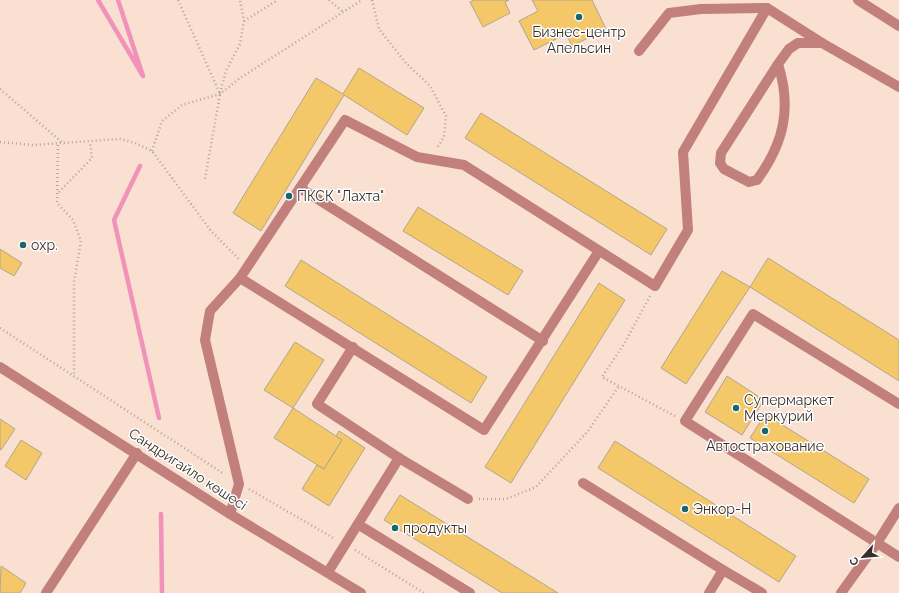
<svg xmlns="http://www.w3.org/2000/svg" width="899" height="593" font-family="Raleway,sans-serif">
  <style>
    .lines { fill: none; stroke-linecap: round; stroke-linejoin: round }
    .stream { stroke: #f192ba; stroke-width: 4.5 }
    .building { fill: #f4c768; stroke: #b2a68f }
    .path { stroke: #b7a397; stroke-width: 2.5; stroke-dasharray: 1 3; stroke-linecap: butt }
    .minor { stroke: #c2807c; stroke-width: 10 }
    .poi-dot { fill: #19666d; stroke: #fff; stroke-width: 1.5 }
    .labels { text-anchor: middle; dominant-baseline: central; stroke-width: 3; stroke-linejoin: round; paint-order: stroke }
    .poi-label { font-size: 14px; fill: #382f29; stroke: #fff; text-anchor: start }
    .street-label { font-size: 14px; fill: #382f29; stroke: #fff }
  </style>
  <rect width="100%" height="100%" fill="#f9e0d0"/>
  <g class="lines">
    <g class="stream">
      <path d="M98 0 143 76 118 0"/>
      <path d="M140 166 114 220 159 418"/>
      <path d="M161 514 162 593"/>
    </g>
  </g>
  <g class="building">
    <path d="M474 0H509L505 2 510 13 483 27 470 2Z"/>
    <path d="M532 0H592L606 29 572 46 566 34 534 50 519 21 538 11Z"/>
    <path d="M359 68 424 108 407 135 344 95 261 231 233 213 316 78 343 94Z"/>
    <path d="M481 113 667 229 651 255 465 138Z"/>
    <path d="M418 207 523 271 508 295 403 231Z"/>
    <path d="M0 249 22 263 14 276 0 268Z"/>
    <path d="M768 258 899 340V381L750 287Z"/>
    <path d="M301 260 487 377 471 403 285 286Z"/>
    <path d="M722 271 750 287 686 384 661 368Z"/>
    <path d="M599 283 625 300 511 483 485 467Z"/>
    <path d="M295 342 324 360 293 408 264 390Z"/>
    <path d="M727 376 764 400 742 435 705 412Z"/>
    <path d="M293 408 342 440 324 469 274 438Z"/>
    <path d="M765 414 869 479 854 503 750 438Z"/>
    <path d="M0 419 15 429 1 450 0 449Z"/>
    <path d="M339 431 365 448 329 506 302 489 317 465 324 469 342 440 336 436Z"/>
    <path d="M21 440 42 453 26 480 5 466Z"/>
    <path d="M615 441 796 556 779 582 598 468Z"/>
    <path d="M400 495 558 593H502L384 520Z"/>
    <path d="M1 566 26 583 20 593H0Z"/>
  </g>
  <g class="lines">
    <g class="path">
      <path d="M178 0 220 94 205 179"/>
      <path d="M329 0 343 12"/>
      <path d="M372 0 379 29 405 62 430 86 446 116 444 137 437 148"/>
      <path d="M244 21 278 0"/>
      <path d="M0 89 64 144"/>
      <path d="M220 93 226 71 240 44 244 21 240 0"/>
      <path d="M0 142 32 145 120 139 135 143 152 151 211 231 239 259"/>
      <path d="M58 145 57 203 73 220 81 241 74 282V375"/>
      <path d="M152 151 162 121 182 105 220 94 240 78 362 0"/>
      <path d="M59 192 92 158 90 142"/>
      <path d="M650 296 624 344 602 377 675 416"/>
      <path d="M0 328 224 474"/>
      <path d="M249 489 335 539"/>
      <path d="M479 499H506L536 487 588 431 619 386"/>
      <path d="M355 550 424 593"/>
    </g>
    <g class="minor">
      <path d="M858 0 899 26"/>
      <path d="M639 51 669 13 701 9 767 8"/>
      <path d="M778 64C792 108 784 143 757 180L749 182 724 169 720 163 721 153 778 64 789 49 798 43H822L899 87"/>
      <path d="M300 188 543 341"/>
      <path d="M240 278 484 430 599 251"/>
      <path d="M0 367 230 514 361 593"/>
      <path d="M899 404 753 314 685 421 899 557"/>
      <path d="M399 458 468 499"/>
      <path d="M583 483 723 570 762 593"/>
      <path d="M230 514 239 484 205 340 210 311 240 278 345 120 417 157 464 165 655 286 688 230 683 152 767 8 822 43"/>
      <path d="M359 525 470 593"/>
      <path d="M328 572 399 458 317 404 353 347"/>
      <path d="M46 593 137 453"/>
      <path d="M709 593 723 570"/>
      <path d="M841 593 877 543 899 508"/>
    </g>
  </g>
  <g class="poi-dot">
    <circle cx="579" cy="17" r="4"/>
    <circle cx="289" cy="196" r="4"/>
    <circle cx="23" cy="245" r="4"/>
    <circle cx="736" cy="408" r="4"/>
    <circle cx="765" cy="431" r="4"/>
    <circle cx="685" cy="509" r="4"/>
    <circle cx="395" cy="528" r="4"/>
  </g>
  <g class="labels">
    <g class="poi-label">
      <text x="579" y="32" text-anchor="middle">Бизнес-центр<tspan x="579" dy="16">Апельсин</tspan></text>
      <text x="297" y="196">ПКСК "Лахта"</text>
      <text x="31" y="245">охр.</text>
      <text x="744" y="400">Супермаркет<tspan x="744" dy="16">Меркурий</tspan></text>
      <text x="765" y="446" text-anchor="middle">Автострахование</text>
      <text x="693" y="509">Энкор-Н</text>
      <text x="403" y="528">продукты</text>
    </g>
    <g class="street-label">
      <text transform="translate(188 469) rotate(33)">Сандригайло көшесі</text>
    </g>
  </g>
  <g transform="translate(863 557) rotate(243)" stroke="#ffffff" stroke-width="3" paint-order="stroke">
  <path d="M0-3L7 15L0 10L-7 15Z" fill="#382f29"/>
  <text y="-6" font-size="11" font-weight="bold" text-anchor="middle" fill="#382f29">С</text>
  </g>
</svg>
